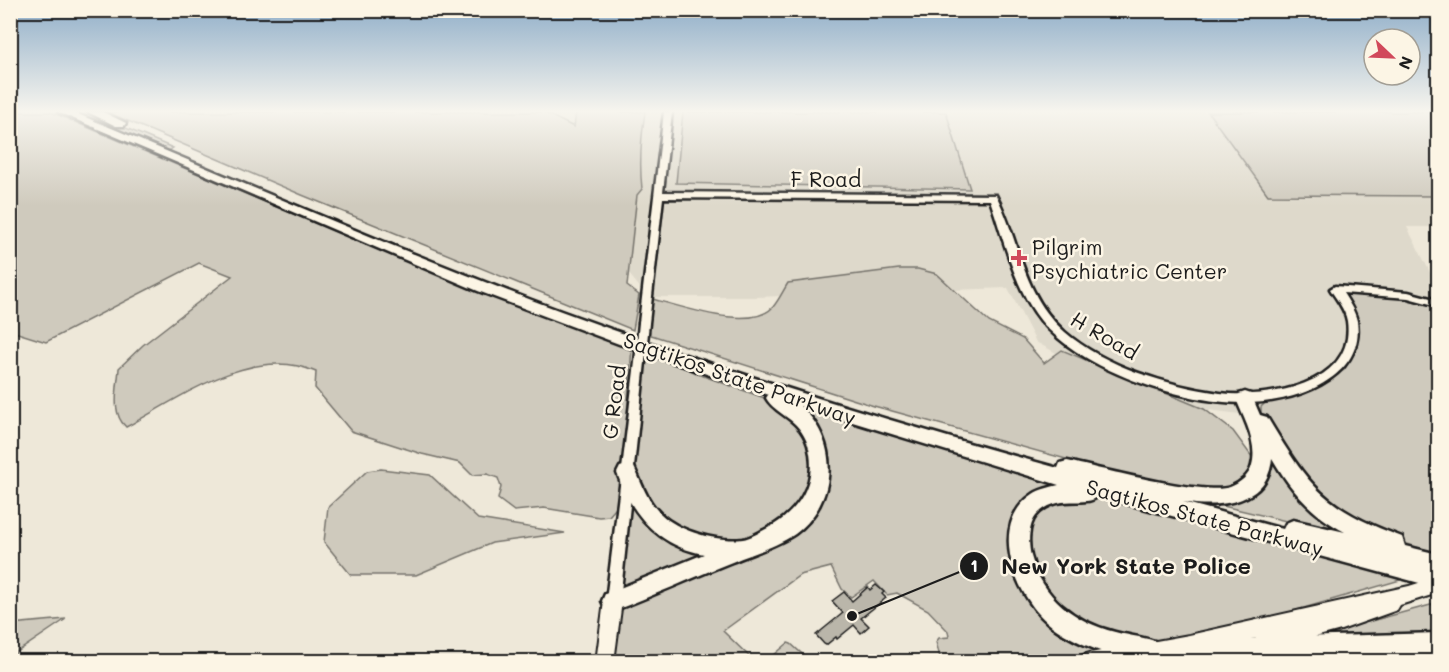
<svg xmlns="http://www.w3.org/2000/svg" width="1449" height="672" font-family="Mali,sans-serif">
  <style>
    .built { fill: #ded9cb }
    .green { fill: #cfcabd; stroke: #76736c; stroke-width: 1.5 }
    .building { fill: #bab6aa; stroke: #1c1c1c; stroke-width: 1.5 }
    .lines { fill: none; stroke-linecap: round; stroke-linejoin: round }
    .minor-casing { stroke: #1c1c1c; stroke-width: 5 }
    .major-casing { stroke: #1c1c1c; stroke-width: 4 }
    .highway-casing { stroke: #1c1c1c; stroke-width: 5 }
    .minor { fill: #fcf5e5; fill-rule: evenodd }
    .major { fill: #fcf5e5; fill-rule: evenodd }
    .highway { fill: #fcf5e5; fill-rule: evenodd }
    .minor-bridge-casing { stroke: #1c1c1c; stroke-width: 15; stroke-linecap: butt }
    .minor-bridge { stroke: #fcf5e5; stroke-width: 10 }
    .poi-dot { fill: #d1495b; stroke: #fcf5e5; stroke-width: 2 }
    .labels { text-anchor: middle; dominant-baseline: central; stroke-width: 5; stroke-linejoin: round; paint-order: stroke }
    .street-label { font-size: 21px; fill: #1c1c1c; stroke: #fcf5e5 }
    .poi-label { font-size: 21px; fill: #1c1c1c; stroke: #fcf5e5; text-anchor: start }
    .leader { fill: none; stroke: #1c1c1c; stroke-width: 2 }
    .callout-dot { fill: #1c1c1c; stroke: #fcf5e5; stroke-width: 2 }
    .mark-label { font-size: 18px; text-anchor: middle; font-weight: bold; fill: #fff }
    .callout-label { font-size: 22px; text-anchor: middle; font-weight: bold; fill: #1c1c1c; stroke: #fcf5e5; stroke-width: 5; stroke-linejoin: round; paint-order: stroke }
  </style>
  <rect width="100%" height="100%" fill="#eee8d9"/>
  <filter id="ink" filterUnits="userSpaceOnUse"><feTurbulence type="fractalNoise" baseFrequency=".0167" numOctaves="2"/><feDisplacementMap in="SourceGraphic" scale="12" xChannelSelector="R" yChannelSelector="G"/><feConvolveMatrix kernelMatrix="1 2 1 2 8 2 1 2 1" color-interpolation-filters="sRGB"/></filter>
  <g filter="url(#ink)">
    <path class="built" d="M451 112H1438V227H1407L1438 288V317L1278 419 1186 407 1098 376 1036 342 1008 288 755 297H648L579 214Z"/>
    <g class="green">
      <path d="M11 112H51L419 267 608 339 607 341 632 347 625 440 616 508 609 516 599 517 544 508 514 511 498 499 501 487 498 478 487 474 472 475 460 463 422 454 351 431 315 388 316 372C254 343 180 398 126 427 110 413 118 386 119 368L143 345 232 276 199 263 46 342 11 331Z"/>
      <path d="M71 112H88L173 148 167 152Z"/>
      <path d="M107 112H543L574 127 576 112H645C641 138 639 162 642 189L637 195 627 286 639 295 633 330 302 195Z"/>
      <path d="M683 112H946L970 189 676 183Z"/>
      <path d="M1208 112H1438V196L1268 195Z"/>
      <path d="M899 269H918L937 274 989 322 1023 339 1044 363 1062 350 1204 409 1233 431 1258 465 1252 477 1226 492 1171 488 874 406 648 334 652 299C682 306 750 332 773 307 779 300 783 291 788 283Z"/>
      <path d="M1351 294C1381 293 1410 298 1438 306V553C1387 540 1330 518 1296 474 1282 456 1273 434 1261 414V407L1267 401 1321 385 1344 370 1357 349 1355 318 1346 296Z"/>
      <path d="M646 352 676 362 698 374 770 400 793 415 813 448 810 489 784 522 745 540H701L670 528 634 485 633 465Z"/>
      <path d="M792 403 1075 486 1027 502 1016 575 1112 652 1048 662 944 661 940 657 936 642 939 638 949 637 948 631 928 610 897 593 887 595 874 581 851 597 842 589 831 567 800 575 723 631 754 661 614 662 620 610 624 603 793 528 825 473Z"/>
      <path d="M1269 449 1283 471 1375 542 1206 502C1257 496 1258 501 1269 449Z"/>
      <path d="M381 469 430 475 478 519 565 533 492 543 416 575H351L324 542 328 507 367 471Z"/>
      <path d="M1064 498H1097L1131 506 1438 584V587L1407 578 1252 623 1170 641H1138L1097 632 1036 587 1024 529 1038 509Z"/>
      <path d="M629 500 714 551 619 591Z"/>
      <path d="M1438 603V639L1312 637Z"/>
      <path d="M66 619 11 656V624Z"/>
      <path d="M788 643 791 644 810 661H767Z"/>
      <path d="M1438 649V661L1244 662 1330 653Z"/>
    </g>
    <path class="building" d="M876 585 884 592 882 594 886 598 861 618 869 626 861 633 854 625 837 639 836 637 826 645 824 644 816 635 843 613 832 601 844 592 852 601 868 587 870 590Z"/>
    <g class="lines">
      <defs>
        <g id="minor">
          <path d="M664 112H672L663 192 996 195C1021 243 1021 293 1065 332 1104 366 1169 386 1220 393 1266 399 1356 386 1347 321 1345 309 1336 299 1330 289L1335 286 1408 292 1438 300V306L1408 298 1343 293C1348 301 1355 311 1357 321 1366 380 1290 404 1243 403 1179 402 1083 371 1041 321 1014 287 1004 240 990 200L663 198 649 323 644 327 639 323Z"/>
          <path d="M640 358 644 359 645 362 620 601 618 606 613 608 608 606 606 601 635 362 636 359Z"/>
        </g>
        <g id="major">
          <path d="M1438 577V593L1400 605 1397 610 1341 630 1263 651 1256 648 1254 642 1256 638 1240 641 1245 649 1243 656C1220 665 1194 662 1170 662L1172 656 1144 662H1081L1083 655 1090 653 1189 635 1409 586Z"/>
          <path d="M613 593 619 595 622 601 614 662H596L604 601 607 595Z"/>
        </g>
        <g id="highway">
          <path d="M58 112H73C235 179 396 250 561 311 724 371 890 422 1058 468L1060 463 1067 461C1098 468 1205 496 1230 487 1239 484 1250 475 1252 465 1258 443 1244 419 1236 399L1239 394 1245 392 1251 394 1260 415 1267 417C1309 487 1324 508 1402 537L1405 546 1438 554V588L1098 496C1087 509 1058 491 1036 516 1028 526 1028 544 1031 556 1042 597 1075 622 1115 632 1130 636 1146 637 1160 643L1163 651 1160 659 1154 662C1122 662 1071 643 1047 622 1015 594 987 524 1033 494 1040 489 1051 487 1059 485L800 406C840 440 838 502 795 534 776 547 753 553 732 562 692 578 653 596 613 611L605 608 602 601 605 594 704 554C658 546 632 515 617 473L620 467 627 465 634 467C642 484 647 501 661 514 680 532 718 542 743 539 750 538 758 533 764 530 797 515 819 482 808 445 799 417 775 415 766 398L768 395 619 344 478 291ZM1272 458C1291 491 1312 515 1345 532L1293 520 1286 523 1283 529 1183 502C1218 509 1269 504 1272 458Z"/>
          <path d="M88 112H103L126 123 124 126H116Z"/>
          <path d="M1438 633V655L1230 661 1222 658 1219 650 1222 642 1230 639Z"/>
        </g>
      </defs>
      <use href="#minor" class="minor-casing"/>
      <use href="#major" class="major-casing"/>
      <use href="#highway" class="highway-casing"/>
      <use href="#minor" class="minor"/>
      <use href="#major" class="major"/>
      <use href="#highway" class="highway"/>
      <defs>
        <path id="minor-bridge" d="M640 362 644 323"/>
      </defs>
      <use href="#minor-bridge" class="minor-bridge-casing"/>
      <use href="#minor-bridge" class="minor-bridge"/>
    </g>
  </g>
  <linearGradient id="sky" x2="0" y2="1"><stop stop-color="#8eadc8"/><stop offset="0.54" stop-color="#f7f5ee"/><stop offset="1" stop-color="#f7f5ee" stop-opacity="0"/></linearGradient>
  <rect width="1449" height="206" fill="url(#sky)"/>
  <path class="poi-dot" d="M1016 249h6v6h6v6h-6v6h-6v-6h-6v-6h6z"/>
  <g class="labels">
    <g class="street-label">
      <text x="826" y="178">F Road</text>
      <text transform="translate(1105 335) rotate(30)">H Road</text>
      <text transform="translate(740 378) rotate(19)">Sagtikos State Parkway</text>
      <text transform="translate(613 402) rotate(-83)">G Road</text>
      <text transform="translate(1205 517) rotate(15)">Sagtikos State Parkway</text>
    </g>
    <g class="poi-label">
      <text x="1032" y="246">Pilgrim<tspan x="1032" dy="24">Psychiatric Center</tspan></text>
    </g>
  </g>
  <path class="leader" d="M852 616L974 566"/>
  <g class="callout-dot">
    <circle cx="852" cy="616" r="6"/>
    <circle cx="974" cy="566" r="15"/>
  </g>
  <g class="mark-label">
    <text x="974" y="572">1</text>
  </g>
  <g class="callout-label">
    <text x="1126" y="574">New York State Police</text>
  </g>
  <rect width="1449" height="672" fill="none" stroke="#fcf5e5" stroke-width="36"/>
  <rect x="18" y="18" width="1413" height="636" fill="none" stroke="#1c1c1c" stroke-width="2" filter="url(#ink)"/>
  <g transform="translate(1392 57) rotate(113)"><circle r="28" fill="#fcf5e5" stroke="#a29e95" stroke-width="1.5"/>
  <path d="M0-4.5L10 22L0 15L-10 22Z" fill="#d1495b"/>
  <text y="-9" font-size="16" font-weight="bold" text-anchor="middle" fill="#1c1c1c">N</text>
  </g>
</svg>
